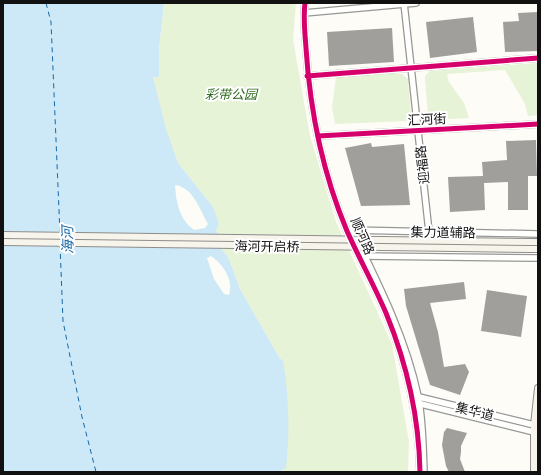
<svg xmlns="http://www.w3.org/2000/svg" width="541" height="475" font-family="'PT Serif','Noto Sans SC',serif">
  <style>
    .green { fill: #e7f3d7 }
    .water { fill: #cde8f7; fill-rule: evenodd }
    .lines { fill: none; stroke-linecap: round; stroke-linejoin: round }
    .ferry { stroke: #1768a6; stroke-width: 1; stroke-dasharray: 5 4; stroke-linecap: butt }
    .building { fill: #a19f9c }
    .tertiary-casing { stroke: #979795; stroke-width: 8 }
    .secondary-casing { stroke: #8e8d8b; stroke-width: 8 }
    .tertiary { stroke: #fffffe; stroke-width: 5.5 }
    .secondary { stroke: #f6f4eb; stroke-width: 6 }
    .secondary-bridge-casing { stroke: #8e8d8b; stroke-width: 8; stroke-linecap: butt }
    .secondary-bridge { stroke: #f6f4eb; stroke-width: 6 }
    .cycleway-casing { stroke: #fff; stroke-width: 8 }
    .cycleway { stroke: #d6006c; stroke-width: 5 }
    .labels { text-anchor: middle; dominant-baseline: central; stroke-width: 4; stroke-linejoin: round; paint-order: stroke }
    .park-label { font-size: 13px; font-style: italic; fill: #2f6b1f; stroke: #fff }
    .street-label { font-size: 13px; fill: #111; stroke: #fff }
    .water-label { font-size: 14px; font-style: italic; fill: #1768a6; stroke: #fff }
  </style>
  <rect width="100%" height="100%" fill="#fdfcf7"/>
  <g class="green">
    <path d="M164 3H296L293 39 310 136 336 222 392 344 409 442 408 472H267L280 359 240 289 228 257 222 250 215 230 213 207 178 163 166 132 152 77H159V49Z"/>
    <path d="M538 63V115L528 116 525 104 505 70 447 74 449 82 464 103 469 118 433 120 428 114 425 80V76L430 71Z"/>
    <path d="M394 73 402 74 408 79 411 116 407 121 335 124 332 107 336 77Z"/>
  </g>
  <path class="water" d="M3 3H164L159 49V77H153L166 129 178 163 213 207 219 224 216 230 222 250 228 257 240 289 280 359 283 360C289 396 290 431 286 468L278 472H3ZM175 185C193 187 200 210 208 224L205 228 194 230C179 219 176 201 175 185ZM211 256C223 264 234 280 229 295L224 294 214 279 207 258Z"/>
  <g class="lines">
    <g class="ferry">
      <path d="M46 3 51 22 60 234"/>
      <path d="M60 245 63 321 82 417 96 472"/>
    </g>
  </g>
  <g class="building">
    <path d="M538 12V51L505 52 503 22 519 21 518 13Z"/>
    <path d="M473 17 477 52 430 58 426 22Z"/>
    <path d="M392 28 394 62 329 66 327 32Z"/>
    <path d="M536 140 537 176H528V210H508V182L484 183 485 210 450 212 448 177 483 176 482 162 507 160 506 141Z"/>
    <path d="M371 143 372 147 404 144 410 205 361 206 345 148Z"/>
    <path d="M464 282 466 299 430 303 438 332 444 367 465 364 469 372 460 395 430 385 406 306 404 289Z"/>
    <path d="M487 290 527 296 521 337 481 331Z"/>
    <path d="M447 428 467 433 461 446V452L460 459 465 472H449L446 466 442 445 444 432Z"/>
  </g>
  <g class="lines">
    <defs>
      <g id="tertiary">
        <path d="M305 3C303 18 305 33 306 48 310 110 323 174 347 231 359 258 374 285 386 313 407 364 419 417 420 472"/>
        <path d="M404 3 429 232"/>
        <path d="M304 13 416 3"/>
        <path d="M307 76 538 58"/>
        <path d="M318 136 538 124"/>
        <path d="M350 230 538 234"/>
        <path d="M352 230C378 283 406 338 418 396 423 420 423 447 424 472"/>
        <path d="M362 256 538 258"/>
        <path d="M415 396 538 426"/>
        <path d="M417 403 538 433"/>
      </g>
      <g id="secondary">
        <path d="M3 235 154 237"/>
        <path d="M3 242 154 244"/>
        <path d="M531 242H538"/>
        <path d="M531 249H538"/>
        <path d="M534 472V425L538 388"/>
      </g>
    </defs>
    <use href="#tertiary" class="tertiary-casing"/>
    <use href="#secondary" class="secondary-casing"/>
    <use href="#tertiary" class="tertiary"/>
    <use href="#secondary" class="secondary"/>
    <defs>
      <g id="secondary-bridge">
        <path d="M154 237 531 242"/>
        <path d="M154 244 531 249"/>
      </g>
    </defs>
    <use href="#secondary-bridge" class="secondary-bridge-casing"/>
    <use href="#secondary-bridge" class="secondary-bridge"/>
    <defs>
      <g id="cycleway">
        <path d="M305 3C303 18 305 33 306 48 310 110 323 174 347 231 359 258 374 285 386 313 407 364 419 417 420 472"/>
        <path d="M307 76 538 58"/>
        <path d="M318 136 538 124"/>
      </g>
    </defs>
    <use href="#cycleway" class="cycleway-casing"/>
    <use href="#cycleway" class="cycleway"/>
  </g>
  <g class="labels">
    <g class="park-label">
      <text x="231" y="94">彩带公园</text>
    </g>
    <g class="street-label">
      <text transform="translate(427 119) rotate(-3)">汇河街</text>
      <text transform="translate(422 165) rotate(-96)">迎福路</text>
      <text transform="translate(443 232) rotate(1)">集力道辅路</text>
      <text transform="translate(363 236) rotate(66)">顺河路</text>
      <text transform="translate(267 246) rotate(1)">海河开启桥</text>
      <text transform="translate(475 411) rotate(14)">集华道</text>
    </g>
    <g class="water-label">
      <text transform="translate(67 240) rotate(-91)">海河</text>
    </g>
  </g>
  <rect width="541" height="475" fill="none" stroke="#111111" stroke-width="8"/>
</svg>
